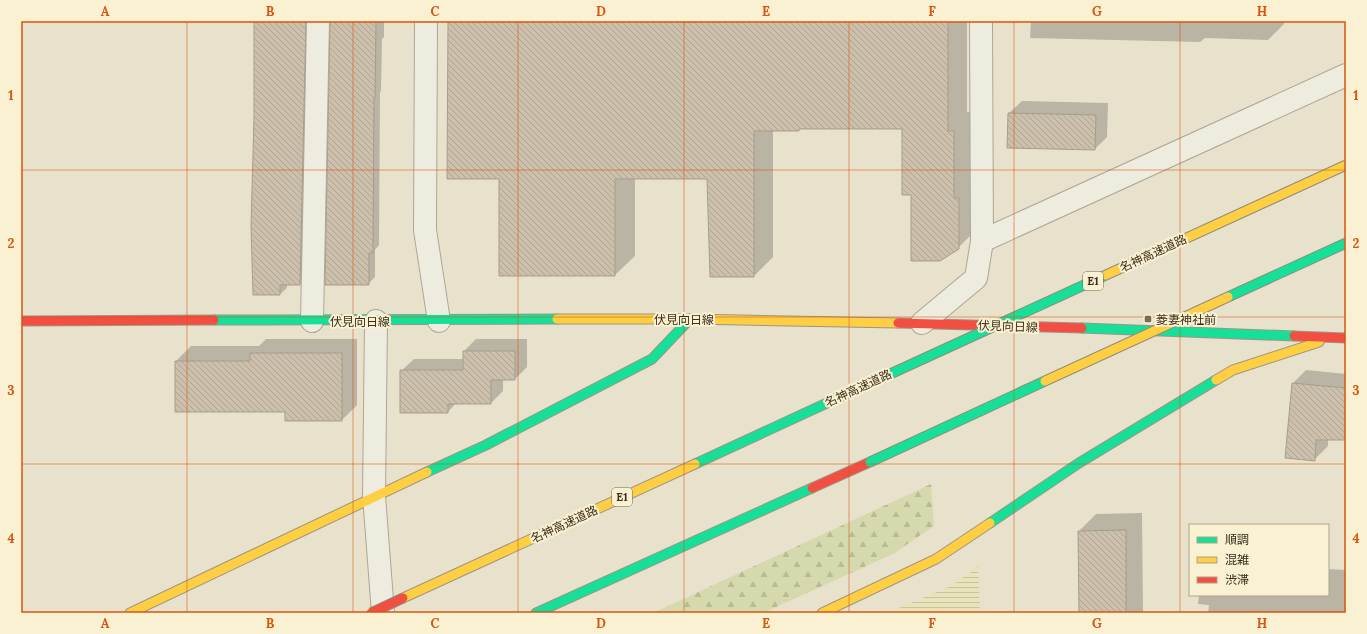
<svg xmlns="http://www.w3.org/2000/svg" width="1367" height="634" font-family="Lora,'Noto Sans JP',serif">
  <style>
    .farmland { fill: url(#farmland-rules) }
    .forest { fill: url(#forest-firs) }
    .shadow { fill: #0003 }
    .building { fill: url(#building-back-hatch); stroke: #a89d8b }
    .lines { fill: none; stroke-linecap: round; stroke-linejoin: round }
    .street-casing { stroke: #ada696; stroke-width: 24 }
    .fast-casing { stroke: #9d9585; stroke-width: 11 }
    .slow-casing { stroke: #9d9585; stroke-width: 11 }
    .jam-casing { stroke: #9d9585; stroke-width: 11 }
    .street { stroke: #eeebdf; stroke-width: 22 }
    .fast { stroke: #16e098; stroke-width: 9 }
    .slow { stroke: #ffcf43; stroke-width: 9 }
    .jam { stroke: #f24e42; stroke-width: 9 }
    .fast-bridge-casing { stroke: #928b7c; stroke-width: 11; stroke-linecap: butt }
    .slow-bridge-casing { stroke: #928b7c; stroke-width: 11; stroke-linecap: butt }
    .jam-bridge-casing { stroke: #928b7c; stroke-width: 11; stroke-linecap: butt }
    .fast-bridge { stroke: #16e098; stroke-width: 9 }
    .slow-bridge { stroke: #ffcf43; stroke-width: 9 }
    .jam-bridge { stroke: #f24e42; stroke-width: 9 }
    .grid { fill: none; stroke: #d7550e; stroke-width: 1; stroke-opacity: 0.55 }
    .poi-dot { fill: #796d5a; stroke: #f9f1d1; stroke-width: 1.5 }
    .labels { text-anchor: middle; dominant-baseline: central; stroke-width: 4; stroke-linejoin: round; paint-order: stroke }
    .shield { fill: #f9f1d1; stroke: #756852; stroke-width: 1 }
    .shield-label { font-size: 11px; font-weight: bold; fill: #3d2e1c }
    .street-label { font-size: 12px; fill: #3d2e1c; stroke: #f9f1d1 }
    .poi-label { font-size: 12px; fill: #3d2e1c; stroke: #f9f1d1; text-anchor: start }
    .neatline { fill: none; stroke: #d7550e; stroke-width: 1.5 }
    .grid-label { font-size: 13px; text-anchor: middle; font-weight: bold; fill: #d7550e }
  </style>
  <defs>
    <pattern id="farmland-rules" width="6" height="5" patternUnits="userSpaceOnUse"><rect width="6" height="5" fill="#e9e3bb"/><path d="M0 2.5h6" fill="none" stroke="#c9c3a0"/></pattern>
    <pattern id="forest-firs" width="22" height="20" patternUnits="userSpaceOnUse"><rect width="22" height="20" fill="#d6d9ad"/><path d="M5 1l3.5 6h-7zM16 11l3.5 6h-7z" fill="#b9bb94"/></pattern>
    <pattern id="building-back-hatch" width="6" height="6" patternUnits="userSpaceOnUse"><rect width="6" height="6" fill="#ccbfac"/><path d="M-1 5l2 2M0 0l6 6M5-1l2 2" fill="none" stroke="#b0a493"/></pattern>
  </defs>
  <rect width="100%" height="100%" fill="#e8e2cc"/>
  <path class="farmland" d="M978 567 980 613H887L951 586Z"/>
  <path class="forest" d="M931 484 934 526 893 554 763 613H653Z"/>
  <g class="shadow">
    <path d="M256 21H311L306 277 300 284H287V288L280 294H254Z"/>
    <path d="M332 21H384V37L382 39 381 91 380 92 379 245 375 250V277L368 284Z"/>
    <path d="M449 21H967V112H974L978 228 958 248 912 194 903 128H800L798 130H773V257L754 276 708 178H635V256L615 275 500 178Z"/>
    <path d="M1031 21H1284V24L1268 40 1205 38 1200 42 1030 38Z"/>
    <path d="M1022 101 1108 103 1107 137 1095 149 1009 113Z"/>
    <path d="M266 339H357V405L342 420 286 410H176V361L191 346H259Z"/>
    <path d="M476 339H527V367L515 379H503V391L491 403H456L448 412 401 371 414 359H464V351Z"/>
    <path d="M1306 370 1346 374V439H1328V446L1314 460 1293 383Z"/>
    <path d="M1142 513 1143 613H1080L1079 531 1096 514Z"/>
    <path d="M1328 569 1346 570V613H1208L1209 605 1198 604 1199 595H1328Z"/>
  </g>
  <g class="building">
    <path d="M254 21H306L300 285H280V295H253L251 226 254 117Z"/>
    <path d="M330 21H376L375 98H374L373 253H369V285H325Z"/>
    <path d="M448 21H948V131H954V198H959V249L940 261H911V195H902V129H799V131H754V277H710L707 179H615V276H499V179H447Z"/>
    <path d="M1008 113 1096 115 1095 150 1007 148Z"/>
    <path d="M463 351H515V380H491V404H448V413H400V370H463Z"/>
    <path d="M250 353H342V421H285V412H175V361H250Z"/>
    <path d="M1292 383 1346 388V440H1316L1315 461 1285 458Z"/>
    <path d="M1126 530V613H1079L1078 531Z"/>
  </g>
  <g class="lines">
    <defs>
      <g id="street">
        <path d="M426 21 425 230 439 321"/>
        <path d="M982 241 1346 75"/>
        <path d="M312 321 318 21"/>
        <path d="M376 321 374 496 383 613"/>
        <path d="M922 323 976 278 982 241 981 21"/>
      </g>
      <g id="fast">
        <path d="M214 320 557 319"/>
        <path d="M1082 328 1294 336"/>
        <path d="M695 464 840 397"/>
        <path d="M427 472 486 445 652 359 690 319"/>
        <path d="M990 523 1079 463 1216 380"/>
        <path d="M536 613 812 488"/>
      </g>
      <g id="slow">
        <path d="M557 319H690L898 323"/>
        <path d="M1216 380 1233 370 1319 342"/>
        <path d="M403 598 695 464"/>
        <path d="M130 613 427 472"/>
        <path d="M822 613 936 559 990 523"/>
      </g>
      <g id="jam">
        <path d="M21 321 214 320"/>
        <path d="M898 323 1082 328"/>
        <path d="M1294 336 1346 338"/>
        <path d="M812 488 870 462"/>
      </g>
    </defs>
    <use href="#street" class="street-casing"/>
    <use href="#fast" class="fast-casing"/>
    <use href="#slow" class="slow-casing"/>
    <use href="#jam" class="jam-casing"/>
    <use href="#street" class="street"/>
    <use href="#fast" class="fast"/>
    <use href="#slow" class="slow"/>
    <use href="#jam" class="jam"/>
    <defs>
      <g id="fast-bridge">
        <path d="M1228 297 1346 243"/>
        <path d="M840 397 1106 275"/>
        <path d="M870 462 1045 381"/>
      </g>
      <g id="slow-bridge">
        <path d="M1106 275 1346 165"/>
        <path d="M1045 381 1228 297"/>
      </g>
      <path id="jam-bridge" d="M371 613 403 598"/>
    </defs>
    <use href="#fast-bridge" class="fast-bridge-casing"/>
    <use href="#slow-bridge" class="slow-bridge-casing"/>
    <use href="#jam-bridge" class="jam-bridge-casing"/>
    <use href="#fast-bridge" class="fast-bridge"/>
    <use href="#slow-bridge" class="slow-bridge"/>
    <use href="#jam-bridge" class="jam-bridge"/>
  </g>
  <path class="grid" d="M187 21V613M353 21V613M518 21V613M684 21V613M849 21V613M1014 21V613M1180 21V613M21 170H1346M21 317H1346M21 464H1346"/>
  <rect class="poi-dot" x="1144" y="315" width="8" height="8" rx="2"/>
  <g class="labels">
    <g class="shield">
      <rect x="1083" y="272" width="20" height="18" rx="3"/>
      <rect x="612" y="488" width="20" height="18" rx="3"/>
    </g>
    <g class="shield-label">
      <text x="1093" y="281">E1</text>
      <text x="622" y="497">E1</text>
    </g>
    <g class="street-label">
      <text transform="translate(1153 253) rotate(-25)">名神高速道路</text>
      <text x="684" y="319">伏見向日線</text>
      <text x="360" y="321">伏見向日線</text>
      <text transform="translate(1008 326) rotate(2)">伏見向日線</text>
      <text transform="translate(858 388) rotate(-25)">名神高速道路</text>
      <text transform="translate(564 524) rotate(-25)">名神高速道路</text>
    </g>
    <g class="poi-label">
      <text x="1156" y="319">菱妻神社前</text>
    </g>
  </g>
  <rect width="1367" height="634" fill="none" stroke="#f9f1d1" stroke-width="44"/>
  <rect x="1189" y="524" width="140" height="72" fill="#f9f1d1" stroke="#aea389"/>
  <rect x="1197" y="537" width="20" height="6" fill="#16e098" stroke="#aea389"/>
  <text x="1225" y="544" font-size="12" fill="#3d2e1c">順調</text>
  <rect x="1197" y="557" width="20" height="6" fill="#ffcf43" stroke="#aea389"/>
  <text x="1225" y="564" font-size="12" fill="#3d2e1c">混雑</text>
  <rect x="1197" y="577" width="20" height="6" fill="#f24e42" stroke="#aea389"/>
  <text x="1225" y="584" font-size="12" fill="#3d2e1c">渋滞</text>
  <rect x="22" y="22" width="1323" height="590" class="neatline"/>
  <g class="grid-label">
    <text x="105" y="16">A</text>
    <text x="270" y="16">B</text>
    <text x="435" y="16">C</text>
    <text x="601" y="16">D</text>
    <text x="766" y="16">E</text>
    <text x="932" y="16">F</text>
    <text x="1097" y="16">G</text>
    <text x="1262" y="16">H</text>
    <text x="11" y="100">1</text>
    <text x="1356" y="100">1</text>
    <text x="11" y="248">2</text>
    <text x="1356" y="248">2</text>
    <text x="11" y="395">3</text>
    <text x="1356" y="395">3</text>
    <text x="11" y="543">4</text>
    <text x="1356" y="543">4</text>
    <text x="105" y="628">A</text>
    <text x="270" y="628">B</text>
    <text x="435" y="628">C</text>
    <text x="601" y="628">D</text>
    <text x="766" y="628">E</text>
    <text x="932" y="628">F</text>
    <text x="1097" y="628">G</text>
    <text x="1262" y="628">H</text>
  </g>
</svg>
